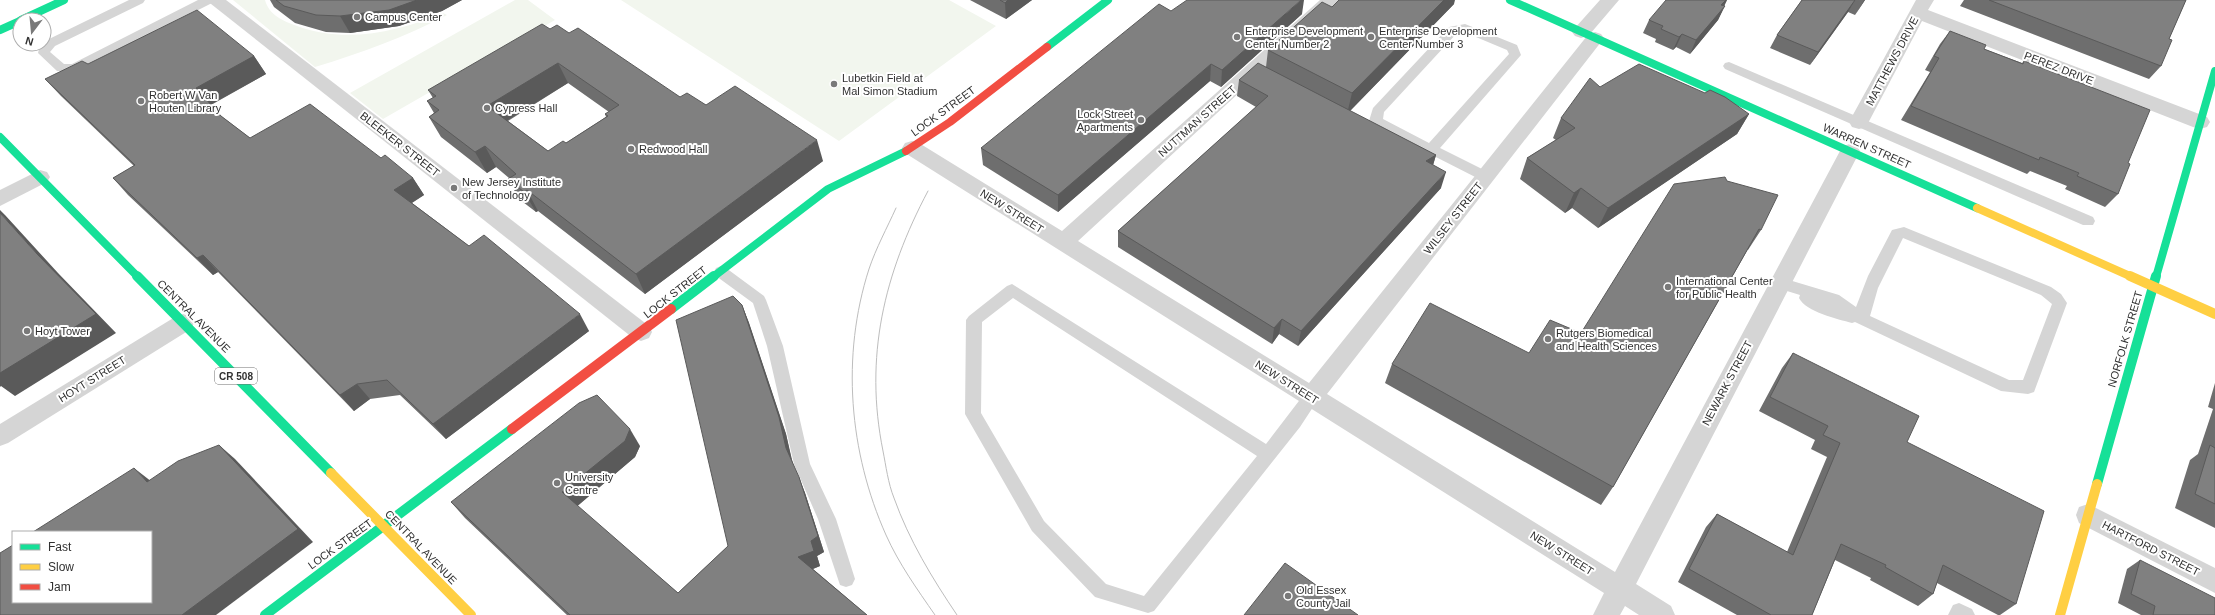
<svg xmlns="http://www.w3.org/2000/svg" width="2215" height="615" font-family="Helvetica,sans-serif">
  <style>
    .green { fill: #f2f6ee }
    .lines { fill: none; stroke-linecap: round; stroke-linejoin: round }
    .lane { fill: #d5d5d5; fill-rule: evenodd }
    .street { fill: #d5d5d5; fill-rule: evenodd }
    .fast-far1 { stroke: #16e098; stroke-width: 8 }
    .fast { stroke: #16e098; stroke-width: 10 }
    .slow-far1 { stroke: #ffcf43; stroke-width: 8 }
    .slow { stroke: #ffcf43; stroke-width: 10 }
    .jam-far1 { stroke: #f24e42; stroke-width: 8 }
    .jam { stroke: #f24e42; stroke-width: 10 }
    .tram { stroke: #bdbdbd; stroke-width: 1 }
    .wall { fill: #6e6e6e; fill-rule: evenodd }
    .shaded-wall { fill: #5a5a5a }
    .building { fill: #808080; stroke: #5a5a5a; fill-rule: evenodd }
    .poi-dot { fill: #797979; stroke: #fff; stroke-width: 1.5 }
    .labels { text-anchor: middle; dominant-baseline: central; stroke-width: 4; stroke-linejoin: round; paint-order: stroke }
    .shield { fill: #fff; stroke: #6f6f6f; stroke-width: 1 }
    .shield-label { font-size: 10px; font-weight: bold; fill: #313131 }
    .poi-label { font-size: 11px; fill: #313131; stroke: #fff; text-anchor: start }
    .street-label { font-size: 11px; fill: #313131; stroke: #fff }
  </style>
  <rect width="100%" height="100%" fill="#fff"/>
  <g class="green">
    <path d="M233 0H265C269 15 283 21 297 26 346 44 397 32 443 13L447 15C405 37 361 53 315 67Z"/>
    <path d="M515 0H528L555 20 383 119 350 93Z"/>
    <path d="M621 0H949L996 26 839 141Z"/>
  </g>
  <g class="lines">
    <g class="lane">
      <path d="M129 0H145L143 3 55 46 50 52 64 64H72L198 0H214L212 3 78 71H57L38 53 40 45 44 44 47 40Z"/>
      <path d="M1465 24 1517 45 1521 55 1440 148 1490 173 1492 177 1490 181 1485 182 1371 124 1369 121 1373 108 1449 27ZM1464 32 1507 50 1509 54 1429 143 1383 119 1384 112 1457 33Z"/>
      <path d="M1729 62 2093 217 2095 221 2093 225H2083L1725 69 1723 66 1725 63Z"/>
      <path d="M1904 227 2051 287 2061 294 2067 303 2034 392 2028 394 2001 391 1855 322 1852 323C1838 319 1806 312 1799 298L1800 295 1774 287 1772 283 1774 279 1779 277 1839 295 1856 307 1868 276 1892 230ZM1903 238 2041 295 2052 304 2023 380H2009L1870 316 1878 288Z"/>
      <path d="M721 266 726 268 764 296 766 300 783 346 810 464 836 519 855 579 852 585 846 587 840 585 818 519 794 464 767 346 753 303 716 276 714 272 716 268Z"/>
      <path d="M1012 284 1266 444 1305 393 1311 391 1317 393 1319 398 1300 427 1154 611 1148 613 1095 597 1032 531 965 414 966 320 969 316 1007 286ZM1013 298 1257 456 1144 596 1106 584 1044 521 981 413 982 322Z"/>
      <path d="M1959 603 1972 609 1975 615H1948L1953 605Z"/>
    </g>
    <g class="street">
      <path d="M206 0H226L649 326 652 332 649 338 641 341 633 338Z"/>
      <path d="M1320 0H1340L1078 241 1309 383 1587 36 1581 38 1575 36 1572 32 1575 28 1600 0H1619L1590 34 1595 32 1601 34 1604 38 1601 42 1327 394 1615 572 1840 151 1843 146 1850 144 1857 146 1860 151 1636 584 1671 606 1675 615H1639L1625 606 1620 615H1593L1604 593 905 153 902 148 905 143 912 141 919 143 1062 231Z"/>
      <path d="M1916 0H1934L1928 10 2207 117 2210 122 2207 127 2200 129 2193 127 1922 21 1866 127 1859 129 1852 127 1849 122Z"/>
      <path d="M40 170 47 172 50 177 47 182 0 206V190Z"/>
      <path d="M183 314 191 317 194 323 191 329 8 443 0 446V424L175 317Z"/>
      <path d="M2088 504 2215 568V593L2079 523 2076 515 2079 507Z"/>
    </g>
    <g class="fast-far1">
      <path d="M1510 0 1977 208"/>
      <path d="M21 20 64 0"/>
      <path d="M0 30 20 21"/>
      <path d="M1047 47 1108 0"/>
      <path d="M0 137 138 277"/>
      <path d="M713 277 828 189 906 151"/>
      <path d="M2156 277 2215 71"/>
    </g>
    <g class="fast">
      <path d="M137 276 331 473"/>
      <path d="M671 309 714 276"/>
      <path d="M2097 484 2156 276"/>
      <path d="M265 615 512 429"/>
    </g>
    <path class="slow-far1" d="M1977 208 2132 277"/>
    <g class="slow">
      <path d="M2130 276 2215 314"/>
      <path d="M331 473 471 615"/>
      <path d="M2060 615 2097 484"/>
    </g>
    <path class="jam-far1" d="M906 151 950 122 1047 47"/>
    <path class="jam" d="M512 429 671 309"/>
    <g class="tram">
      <path d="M928 191C884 274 864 357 883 451 886 466 888 483 894 498 909 540 932 578 957 615"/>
      <path d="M896 208C887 228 876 248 869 269 841 356 849 452 886 535 899 564 917 589 935 615"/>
    </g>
  </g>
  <g class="wall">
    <path d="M270 0H462L442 11 399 26 350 33 326 32 295 23 274 7Z"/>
    <path d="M970 0H1032L1006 19Z"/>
    <path d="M1727 0 1718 20 1690 54 1676 47 1673 50 1655 42 1656 39 1643 33 1649 20Z"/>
    <path d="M1802 0H1865L1855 15 1848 12 1810 65 1770 48 1777 35Z"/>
    <path d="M1964 0H2186L2169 39 2161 66 2149 79 1960 6Z"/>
    <path d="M1454 4 1350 111 1436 155 1433 165 1441 188 1298 346 1279 334 1272 344 1118 247V231L1256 107 1237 96 1239 80 1266 67 1268 50 1332 7Z"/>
    <path d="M1171 11 1302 14 1221 87 1210 81 1058 212 983 165 981 148Z"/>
    <path d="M550 29 569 33 680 97 706 105 823 161 645 294 538 211 536 212 519 199 508 179 509 178 496 167 487 173 441 137 429 117 434 113 427 101 433 98 428 90ZM568 83 609 112 605 114 606 117 566 143 548 151 508 121Z"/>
    <path d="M1950 31 1984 49 2022 63 2024 61 2128 163 2118 194 2105 207 2065 189 2067 186 2030 171 2027 174 1901 120 1930 72 1925 70 1940 44Z"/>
    <path d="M254 56 266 74 211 105 221 116 250 138 381 158 413 178 424 195 412 203 469 246 589 331 446 439 400 395 370 399 354 411 218 272 213 275 128 195 113 178 134 166 61 96 45 79 88 64Z"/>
    <path d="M1600 87 1749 114 1737 134 1598 228 1572 208 1565 213 1520 179 1527 158 1556 140 1553 138 1561 118Z"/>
    <path d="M1727 181 1761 230 1748 250V249L1613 487 1601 505 1385 383 1392 364 1529 353 1581 333Z"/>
    <path d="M742 305 749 323 786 434 792 462 805 493 824 552 817 556 820 566 813 569 867 615H567L465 518 451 502 640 446 635 457 577 506 678 593 728 546Z"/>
    <path d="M1793 353 1907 442 2016 604 2000 615H1998L1937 583 1933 594 1918 606 1870 580 1871 578 1835 560 1812 615H1737L1678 582 1706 527 1717 514 1787 552 1827 457 1811 449 1815 440 1759 411 1782 368Z"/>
    <path d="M2215 383V528L2175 508 2190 460 2198 454 2213 409 2208 407Z"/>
    <path d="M2140 560 2215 615H2141L2118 603 2127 569Z"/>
  </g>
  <g class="shaded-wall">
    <path d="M417 0H462L442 11 399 26 350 33 340 16Z"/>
    <path d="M1008 0H1032L1006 19 1005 3Z"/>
    <path d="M1301 0H1304L1302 14 1221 87 1222 70Z"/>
    <path d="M1444 0H1455L1454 4 1347 114 1352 93Z"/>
    <path d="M1726 0H1727L1721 11 1725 6 1718 20 1690 54 1696 40 1721 5Z"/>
    <path d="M1855 0 1848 12 1810 65 1818 52Z"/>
    <path d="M1864 0H1865L1855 15 1863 2Z"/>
    <path d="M1682 34 1676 47 1673 50 1679 37Z"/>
    <path d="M254 56 266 74 210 105 196 88Z"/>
    <path d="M558 63 568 83 498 126 487 106Z"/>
    <path d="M1211 64 1210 81 1058 212V195Z"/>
    <path d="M1749 114 1737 134 1598 228 1608 208Z"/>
    <path d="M817 140 823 161 645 294 636 274Z"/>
    <path d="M485 146 496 167 487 173 475 152Z"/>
    <path d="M1436 155 1431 172 1426 161Z"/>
    <path d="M1446 172 1441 188 1298 346 1301 331Z"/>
    <path d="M413 178 424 195 405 207 394 190Z"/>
    <path d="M1581 188 1572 208 1565 213 1574 193Z"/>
    <path d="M527 190 538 211 536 212 524 192Z"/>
    <path d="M0 210 5 215 58 273 116 333 15 396 1 386 0 387V373L37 254 0 213Z"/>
    <path d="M203 255 218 272 213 275 197 258Z"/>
    <path d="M742 305 749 323 786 434 793 464 786 448Z"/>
    <path d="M580 314 589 331 446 439 433 424Z"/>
    <path d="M1282 319 1279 334 1272 344 1274 328Z"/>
    <path d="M357 384 370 399 354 411 340 395Z"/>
    <path d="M630 429 640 446 635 457 574 509 562 492Z"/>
    <path d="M219 445 235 459 313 542 216 615H182Z"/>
    <path d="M134 468 152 482H147Z"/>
    <path d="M799 477 805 493 824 552 817 556 820 566 805 572 798 557Z"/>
  </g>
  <g class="building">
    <path d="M276 0H417L389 10 340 16 316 15 284 6Z"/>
    <path d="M1000 0H1008L1005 3Z"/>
    <path d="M1187 0H1301L1222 70 1211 64 1058 195 981 148 1159 4 1171 11Z"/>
    <path d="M1339 0H1444L1352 93 1268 50 1322 2 1332 7Z"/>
    <path d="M1666 0H1726L1721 5 1725 6 1696 40 1682 34 1679 37 1661 29 1663 26 1649 20Z"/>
    <path d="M1802 0H1855L1818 52 1777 35Z"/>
    <path d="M1989 0H2186L2169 39 2172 40 2161 66Z"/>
    <path d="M197 10 254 56 196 88 221 116 250 138 310 104 381 158 385 155 413 178 394 190 469 246 484 235 580 314 433 424 387 380 357 384 340 395 203 255 197 258 113 178 135 165 45 79 82 61 88 64Z"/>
    <path d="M542 24 550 29 557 25 569 33 578 28 680 97 687 93 706 105 735 86 817 140 636 274 527 190 524 192 508 179 516 174 485 146 475 152 429 117 439 110 427 101 436 96 428 90ZM558 63 619 105 605 114 608 116 566 143 563 141 548 151 487 106Z"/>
    <path d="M1950 31 1986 45 1984 49 2023 64 2024 61 2150 110 2128 163 2130 164 2118 194 2077 176 2079 173 2040 157 2039 160 1911 106 1939 58 1934 56Z"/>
    <path d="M1258 63 1436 155 1426 161 1446 172 1301 331 1282 319 1274 328 1118 231 1268 96 1239 80Z"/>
    <path d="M1639 64 1705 93 1710 90 1725 97 1749 114 1608 208 1581 188 1574 193 1527 158 1575 128 1561 118 1590 78 1600 87Z"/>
    <path d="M1725 177 1727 181 1778 195 1761 230 1759 229 1613 487 1392 364 1430 303 1529 353 1550 320 1581 333 1674 184Z"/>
    <path d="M0 213 37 254 96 314 0 373Z"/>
    <path d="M733 296 742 305 779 417 786 448 799 477 818 536 811 541 814 551 798 557 867 615H570L451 502 579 403 597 395 630 429 625 441 562 492 678 593 728 546 676 320Z"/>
    <path d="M1793 353 1919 416 1907 442 2044 511 2016 604 1943 565 1933 594 1885 567 1886 565 1841 544 1812 615H1771L1689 569 1717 514 1793 555 1840 443 1823 435 1828 426 1770 397Z"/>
    <path d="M219 445 298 529 182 615H0V553L13 545V602H151V532H33L134 468 147 482 178 461Z"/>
    <path d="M2210 445 2215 448V504L2195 494Z"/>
    <path d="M2140 560 2215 598V615H2153L2155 606 2131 594Z"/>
    <path d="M1285 563 1358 615H1244Z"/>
  </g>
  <g class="poi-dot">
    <circle cx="357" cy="17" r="4"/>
    <circle cx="1237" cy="37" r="4"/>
    <circle cx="1371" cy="37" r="4"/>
    <circle cx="834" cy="84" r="4"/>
    <circle cx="141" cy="101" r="4"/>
    <circle cx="487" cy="108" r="4"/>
    <circle cx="1141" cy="120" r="4"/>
    <circle cx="631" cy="149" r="4"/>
    <circle cx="454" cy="188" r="4"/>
    <circle cx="1668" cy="287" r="4"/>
    <circle cx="27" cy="331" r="4"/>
    <circle cx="1548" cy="339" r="4"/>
    <circle cx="557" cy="483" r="4"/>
    <circle cx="1288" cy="596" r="4"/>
  </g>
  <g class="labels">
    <rect class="shield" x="215" y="368" width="42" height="16" rx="3"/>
    <g class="shield-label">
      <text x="236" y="376">CR 508</text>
    </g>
    <g class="poi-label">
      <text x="365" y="17">Campus Center</text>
      <text x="1245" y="31">Enterprise Development<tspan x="1245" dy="13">Center Number 2</tspan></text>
      <text x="1379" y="31">Enterprise Development<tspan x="1379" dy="13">Center Number 3</tspan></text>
      <text x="842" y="78">Lubetkin Field at<tspan x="842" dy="13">Mal Simon Stadium</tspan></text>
      <text x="149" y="95">Robert W Van<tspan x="149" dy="13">Houten Library</tspan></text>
      <text x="495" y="108">Cypress Hall</text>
      <text x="1133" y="114" text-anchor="end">Lock Street<tspan x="1133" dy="13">Apartments</tspan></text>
      <text x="639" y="149">Redwood Hall</text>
      <text x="462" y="182">New Jersey Institute<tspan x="462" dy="13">of Technology</tspan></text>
      <text x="1676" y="281">International Center<tspan x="1676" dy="13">for Public Health</tspan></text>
      <text x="35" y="331">Hoyt Tower</text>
      <text x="1556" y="333">Rutgers Biomedical<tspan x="1556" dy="13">and Health Sciences</tspan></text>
      <text x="565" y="477">University<tspan x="565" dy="13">Centre</tspan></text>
      <text x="1296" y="590">Old Essex<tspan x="1296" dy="13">County Jail</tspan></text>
    </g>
    <g class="street-label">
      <text transform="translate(1892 61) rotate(-62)">MATTHEWS DRIVE</text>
      <text transform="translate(2059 68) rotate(21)">PEREZ DRIVE</text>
      <text transform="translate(943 111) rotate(-36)">LOCK STREET</text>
      <text transform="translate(1197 121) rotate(-42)">NUTTMAN STREET</text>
      <text transform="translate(400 144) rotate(38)">BLEEKER STREET</text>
      <text transform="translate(1867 146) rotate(24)">WARREN STREET</text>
      <text transform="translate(1012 211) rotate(32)">NEW STREET</text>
      <text transform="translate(1453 218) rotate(-52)">WILSEY STREET</text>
      <text transform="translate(675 292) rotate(-38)">LOCK STREET</text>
      <text transform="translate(194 316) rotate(45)">CENTRAL AVENUE</text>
      <text transform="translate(2125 339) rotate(-74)">NORFOLK STREET</text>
      <text transform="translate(92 379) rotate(-32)">HOYT STREET</text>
      <text transform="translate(1287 382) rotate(32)">NEW STREET</text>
      <text transform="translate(1727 383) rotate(-62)">NEWARK STREET</text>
      <text transform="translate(340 544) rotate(-36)">LOCK STREET</text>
      <text transform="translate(421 547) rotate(46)">CENTRAL AVENUE</text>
      <text transform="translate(2151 548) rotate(27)">HARTFORD STREET</text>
      <text transform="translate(1562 553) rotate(32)">NEW STREET</text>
    </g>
  </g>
  <rect x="12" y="531" width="140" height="72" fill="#ffffff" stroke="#adadad"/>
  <rect x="20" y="544" width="20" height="6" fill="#16e098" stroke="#adadad"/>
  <text x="48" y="551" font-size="12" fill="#313131">Fast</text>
  <rect x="20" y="564" width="20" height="6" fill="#ffcf43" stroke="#adadad"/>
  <text x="48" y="571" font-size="12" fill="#313131">Slow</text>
  <rect x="20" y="584" width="20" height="6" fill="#f24e42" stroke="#adadad"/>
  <text x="48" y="591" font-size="12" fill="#313131">Jam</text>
  <g transform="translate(32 32) rotate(196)"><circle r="19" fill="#ffffff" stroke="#adadad"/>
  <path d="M0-3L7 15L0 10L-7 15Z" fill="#797979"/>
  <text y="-6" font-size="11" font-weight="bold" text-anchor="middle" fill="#313131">N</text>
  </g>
</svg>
